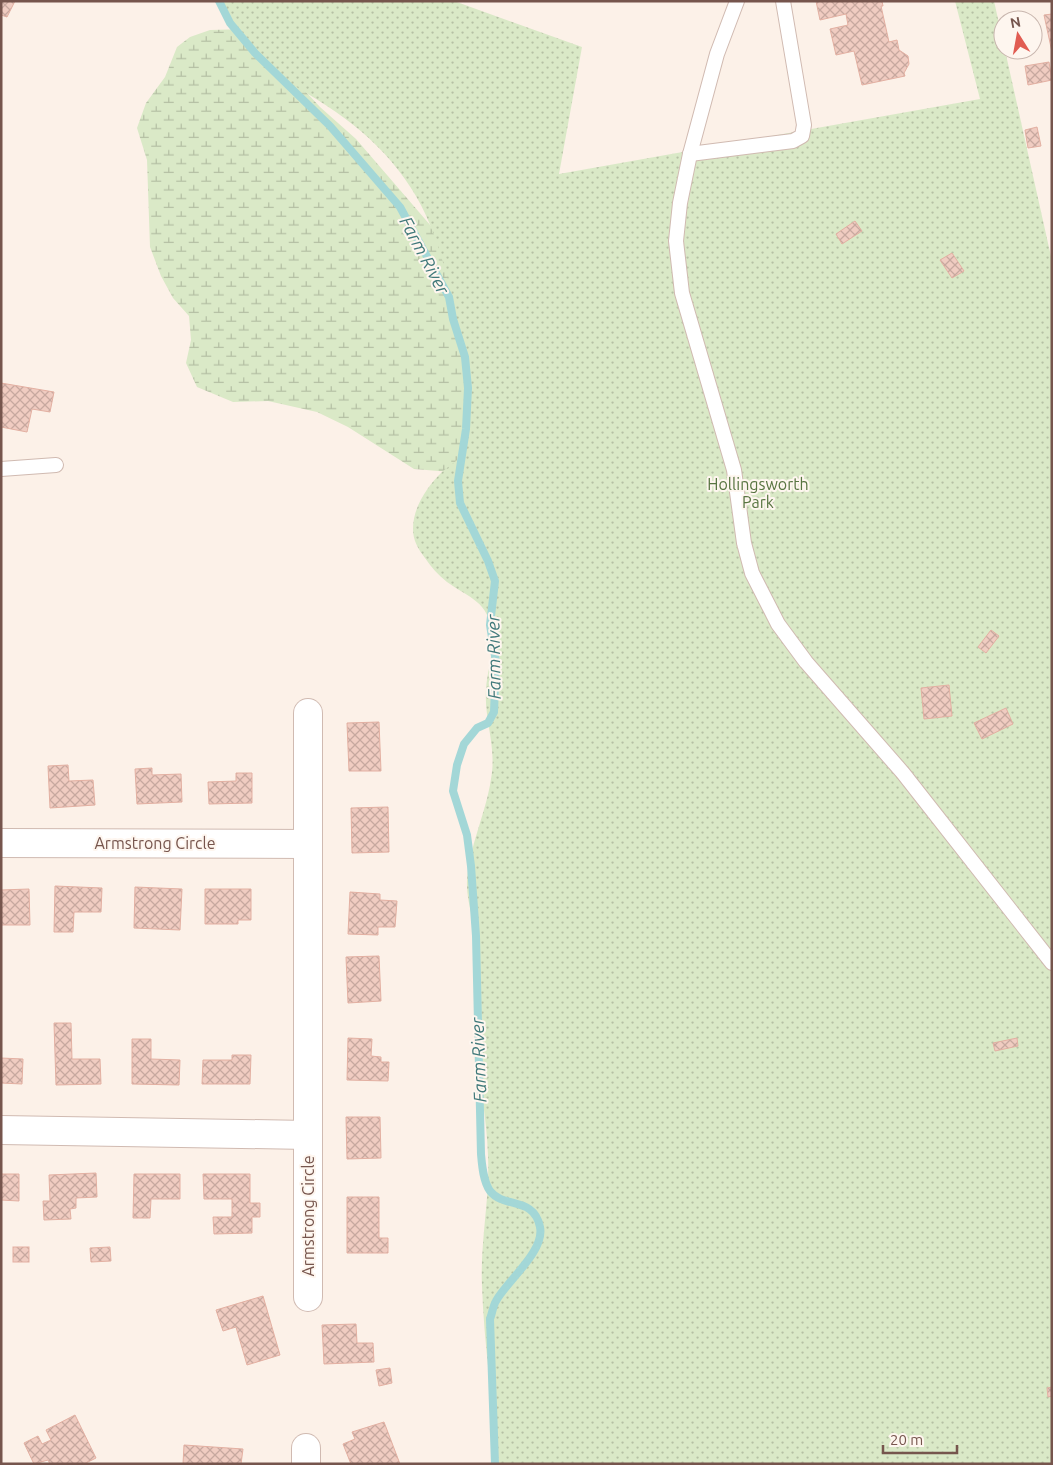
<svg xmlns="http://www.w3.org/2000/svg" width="1053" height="1465" font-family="Ubuntu,sans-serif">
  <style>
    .wetland { fill: url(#wetland-marsh) }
    .park { fill: url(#park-dots) }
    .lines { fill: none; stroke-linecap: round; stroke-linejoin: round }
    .stream { stroke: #a3d7d7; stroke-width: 8 }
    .building { fill: url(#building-cross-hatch); stroke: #e3b0a2 }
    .service-casing { stroke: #d0bab1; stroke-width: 16 }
    .minor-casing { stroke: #d0bab1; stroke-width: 30 }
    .service { stroke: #fff; stroke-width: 14 }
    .minor { stroke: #fff; stroke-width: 28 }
    .labels { text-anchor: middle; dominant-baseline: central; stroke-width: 4; stroke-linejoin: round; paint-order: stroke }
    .park-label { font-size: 16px; fill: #587541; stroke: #fef6ef }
    .street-label { font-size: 16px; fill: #76554d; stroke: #fef6ef }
    .water-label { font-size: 18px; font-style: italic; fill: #40797a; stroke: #fef6ef }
  </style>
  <defs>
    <pattern id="wetland-marsh" width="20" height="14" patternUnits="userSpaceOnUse" patternTransform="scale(1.25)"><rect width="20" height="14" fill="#dae9c7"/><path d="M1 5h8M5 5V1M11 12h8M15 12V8" fill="none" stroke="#b5c0a4"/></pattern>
    <pattern id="park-dots" width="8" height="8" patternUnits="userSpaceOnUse" patternTransform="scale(1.25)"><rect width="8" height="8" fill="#dae9c7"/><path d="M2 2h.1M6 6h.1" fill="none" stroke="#b5c0a4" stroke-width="1.8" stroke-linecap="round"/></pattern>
    <pattern id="building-cross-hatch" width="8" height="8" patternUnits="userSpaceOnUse" patternTransform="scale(1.25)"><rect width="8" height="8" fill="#f0ccc1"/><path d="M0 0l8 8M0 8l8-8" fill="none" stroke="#c7a89f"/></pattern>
  </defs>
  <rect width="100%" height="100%" fill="#fcf1e8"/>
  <path class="wetland" d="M247 29 320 107 356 139 431 226 447 257 459 291 481 452 451 472 414 469 348 427 317 412 268 401 233 402 197 387 186 363 191 340 189 316 173 298 161 276 150 247 147 160 137 128 146 103 165 77 177 47 190 37 210 30Z"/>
  <path class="park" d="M219 1H454L582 47 559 174 980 99 955 1H994L1052 261V1464H499C493 1405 484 1345 482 1286 480 1242 490 1199 488 1156 487 1118 479 1081 475 1043 473 1010 480 978 477 945 476 924 466 903 467 881 469 847 486 813 491 779 497 747 484 720 486 690 487 671 494 654 492 634 489 601 469 598 447 582 438 575 431 567 425 558 418 549 413 540 413 529 413 507 427 487 442 472 450 465 460 460 465 450 469 441 467 428 467 418 467 355 455 294 434 235 415 180 375 137 327 106 277 74 243 62 219 1Z"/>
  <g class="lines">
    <path class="stream" d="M219 1 230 23 255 53 330 126 400 207 449 297 453 319 465 357 468 388 466 429 458 481 460 503 488 561 495 581 490 625 496 662 494 712 488 723 477 728 464 744 457 765 453 791 467 835 471 866 476 936 481 1154C482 1165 483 1181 490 1191 504 1209 534 1196 540 1227 545 1251 507 1281 496 1301 493 1306 492 1314 490 1319L495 1464"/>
  </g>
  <g class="building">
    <path d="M1 1H15L7 17 1 15Z"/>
    <path d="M816 1H882L883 6H881L889 42 897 40 899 50 908 56 909 64 904 73 905 76 862 85 854 51 836 55 830 29 848 25 846 14 820 20Z"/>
    <path d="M1052 14V52L1044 15Z"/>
    <path d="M1049 62 1052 80 1028 85 1025 66Z"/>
    <path d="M1037 127 1041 146 1028 148 1025 130Z"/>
    <path d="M855 221 862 231 842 244 836 234Z"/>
    <path d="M952 253 964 271 952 278 940 260Z"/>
    <path d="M1 383 54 392 50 412 32 409 27 432 1 427Z"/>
    <path d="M991 630 999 636 986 653 978 647Z"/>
    <path d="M949 685 952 716 924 719 921 688Z"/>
    <path d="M1006 708 1013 724 982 739 974 723Z"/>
    <path d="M379 722 381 771H349L347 723Z"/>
    <path d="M68 765 69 781 93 780 95 805 50 808 48 766Z"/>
    <path d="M152 768V775L181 774 182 802 137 804 135 769Z"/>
    <path d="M236 773H252V803L209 804 208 782 236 781Z"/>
    <path d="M388 807 389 852 352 853 351 808Z"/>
    <path d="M55 886 102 888 101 912H74L73 932H54Z"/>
    <path d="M135 887 182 889 180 930 134 928Z"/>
    <path d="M29 889 30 925H1V890Z"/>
    <path d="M205 889H251V920H238V924H205Z"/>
    <path d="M350 892 380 894V900L397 901 395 927H378V935L348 934Z"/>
    <path d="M379 956 381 1001 348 1003 346 957Z"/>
    <path d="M54 1023H71L72 1059H100L101 1084 56 1085Z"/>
    <path d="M348 1038 372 1039 371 1056 381 1057V1062H389L388 1081 347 1080Z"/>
    <path d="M1017 1038 1018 1046 995 1051 993 1043Z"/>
    <path d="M132 1039H151V1059L180 1060 179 1085 132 1084Z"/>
    <path d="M232 1055H251L250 1084H202L203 1060H232Z"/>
    <path d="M1 1058 23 1059 22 1084 1 1083Z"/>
    <path d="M346 1117H380L381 1158 347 1159Z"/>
    <path d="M96 1173 97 1197 76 1198V1208L70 1209 71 1219 44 1220 43 1201H50L49 1175Z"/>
    <path d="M1 1174H19V1201L1 1200Z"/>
    <path d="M134 1174H180V1199H151L150 1218H133Z"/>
    <path d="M203 1174H250V1203H260V1217H252V1233L214 1234 213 1217H232V1199H204Z"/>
    <path d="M347 1197H379V1238H388V1253H347Z"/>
    <rect x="13" y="1247" width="16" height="15"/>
    <path d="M110 1247 111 1261 91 1262 90 1248Z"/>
    <path d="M263 1296 280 1355 247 1365 236 1327 223 1331 216 1310Z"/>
    <path d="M356 1324 357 1343H373L374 1362 324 1364 322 1325Z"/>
    <path d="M390 1368 392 1383 379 1386 376 1370Z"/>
    <path d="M1052 1387V1396L1048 1397 1047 1388Z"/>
    <path d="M75 1415 96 1458 84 1464H50L48 1460 34 1464 24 1443 38 1436 42 1444 51 1440 46 1430Z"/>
    <path d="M384 1422 400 1464H351L343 1444 355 1439 352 1432Z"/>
    <path d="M184 1445 243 1449 241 1464H183Z"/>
  </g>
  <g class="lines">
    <defs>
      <g id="service">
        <path d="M737 1 717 54 690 154 680 203 676 241 682 293 734 470 744 543 752 573 778 624 806 662 903 773 1052 963"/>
        <path d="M690 154 793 141 802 136 804 125 783 1"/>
        <path d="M1 469 56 465"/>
      </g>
      <g id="minor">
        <path d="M1 843 308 844"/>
        <path d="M1 1130 308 1135"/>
        <path d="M308 1297V713"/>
        <path d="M306 1464V1448"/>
      </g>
    </defs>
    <use href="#service" class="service-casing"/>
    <use href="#minor" class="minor-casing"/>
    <use href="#service" class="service"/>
    <use href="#minor" class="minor"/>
  </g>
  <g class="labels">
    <g class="park-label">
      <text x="758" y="484">Hollingsworth<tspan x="758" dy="18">Park</tspan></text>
    </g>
    <g class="street-label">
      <text x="155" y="843">Armstrong Circle</text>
      <text transform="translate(308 1216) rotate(-90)">Armstrong Circle</text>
    </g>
    <g class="water-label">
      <text transform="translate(425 255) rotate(62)">Farm River</text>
      <text transform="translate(493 657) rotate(-91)">Farm River</text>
      <text transform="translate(478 1060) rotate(-92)">Farm River</text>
    </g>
  </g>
  <rect width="1053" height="1465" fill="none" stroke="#76554d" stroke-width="5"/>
  <g transform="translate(1018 35) rotate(349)"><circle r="24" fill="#fef6ef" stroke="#c8b6ae"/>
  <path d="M0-4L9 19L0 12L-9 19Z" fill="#e15c52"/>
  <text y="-8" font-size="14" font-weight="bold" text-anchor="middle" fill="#76554d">N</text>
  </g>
  <path d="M883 1445v8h74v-8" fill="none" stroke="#76554d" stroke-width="2.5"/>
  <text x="890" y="1445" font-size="15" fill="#76554d" stroke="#fef6ef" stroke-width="4" paint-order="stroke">20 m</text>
</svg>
